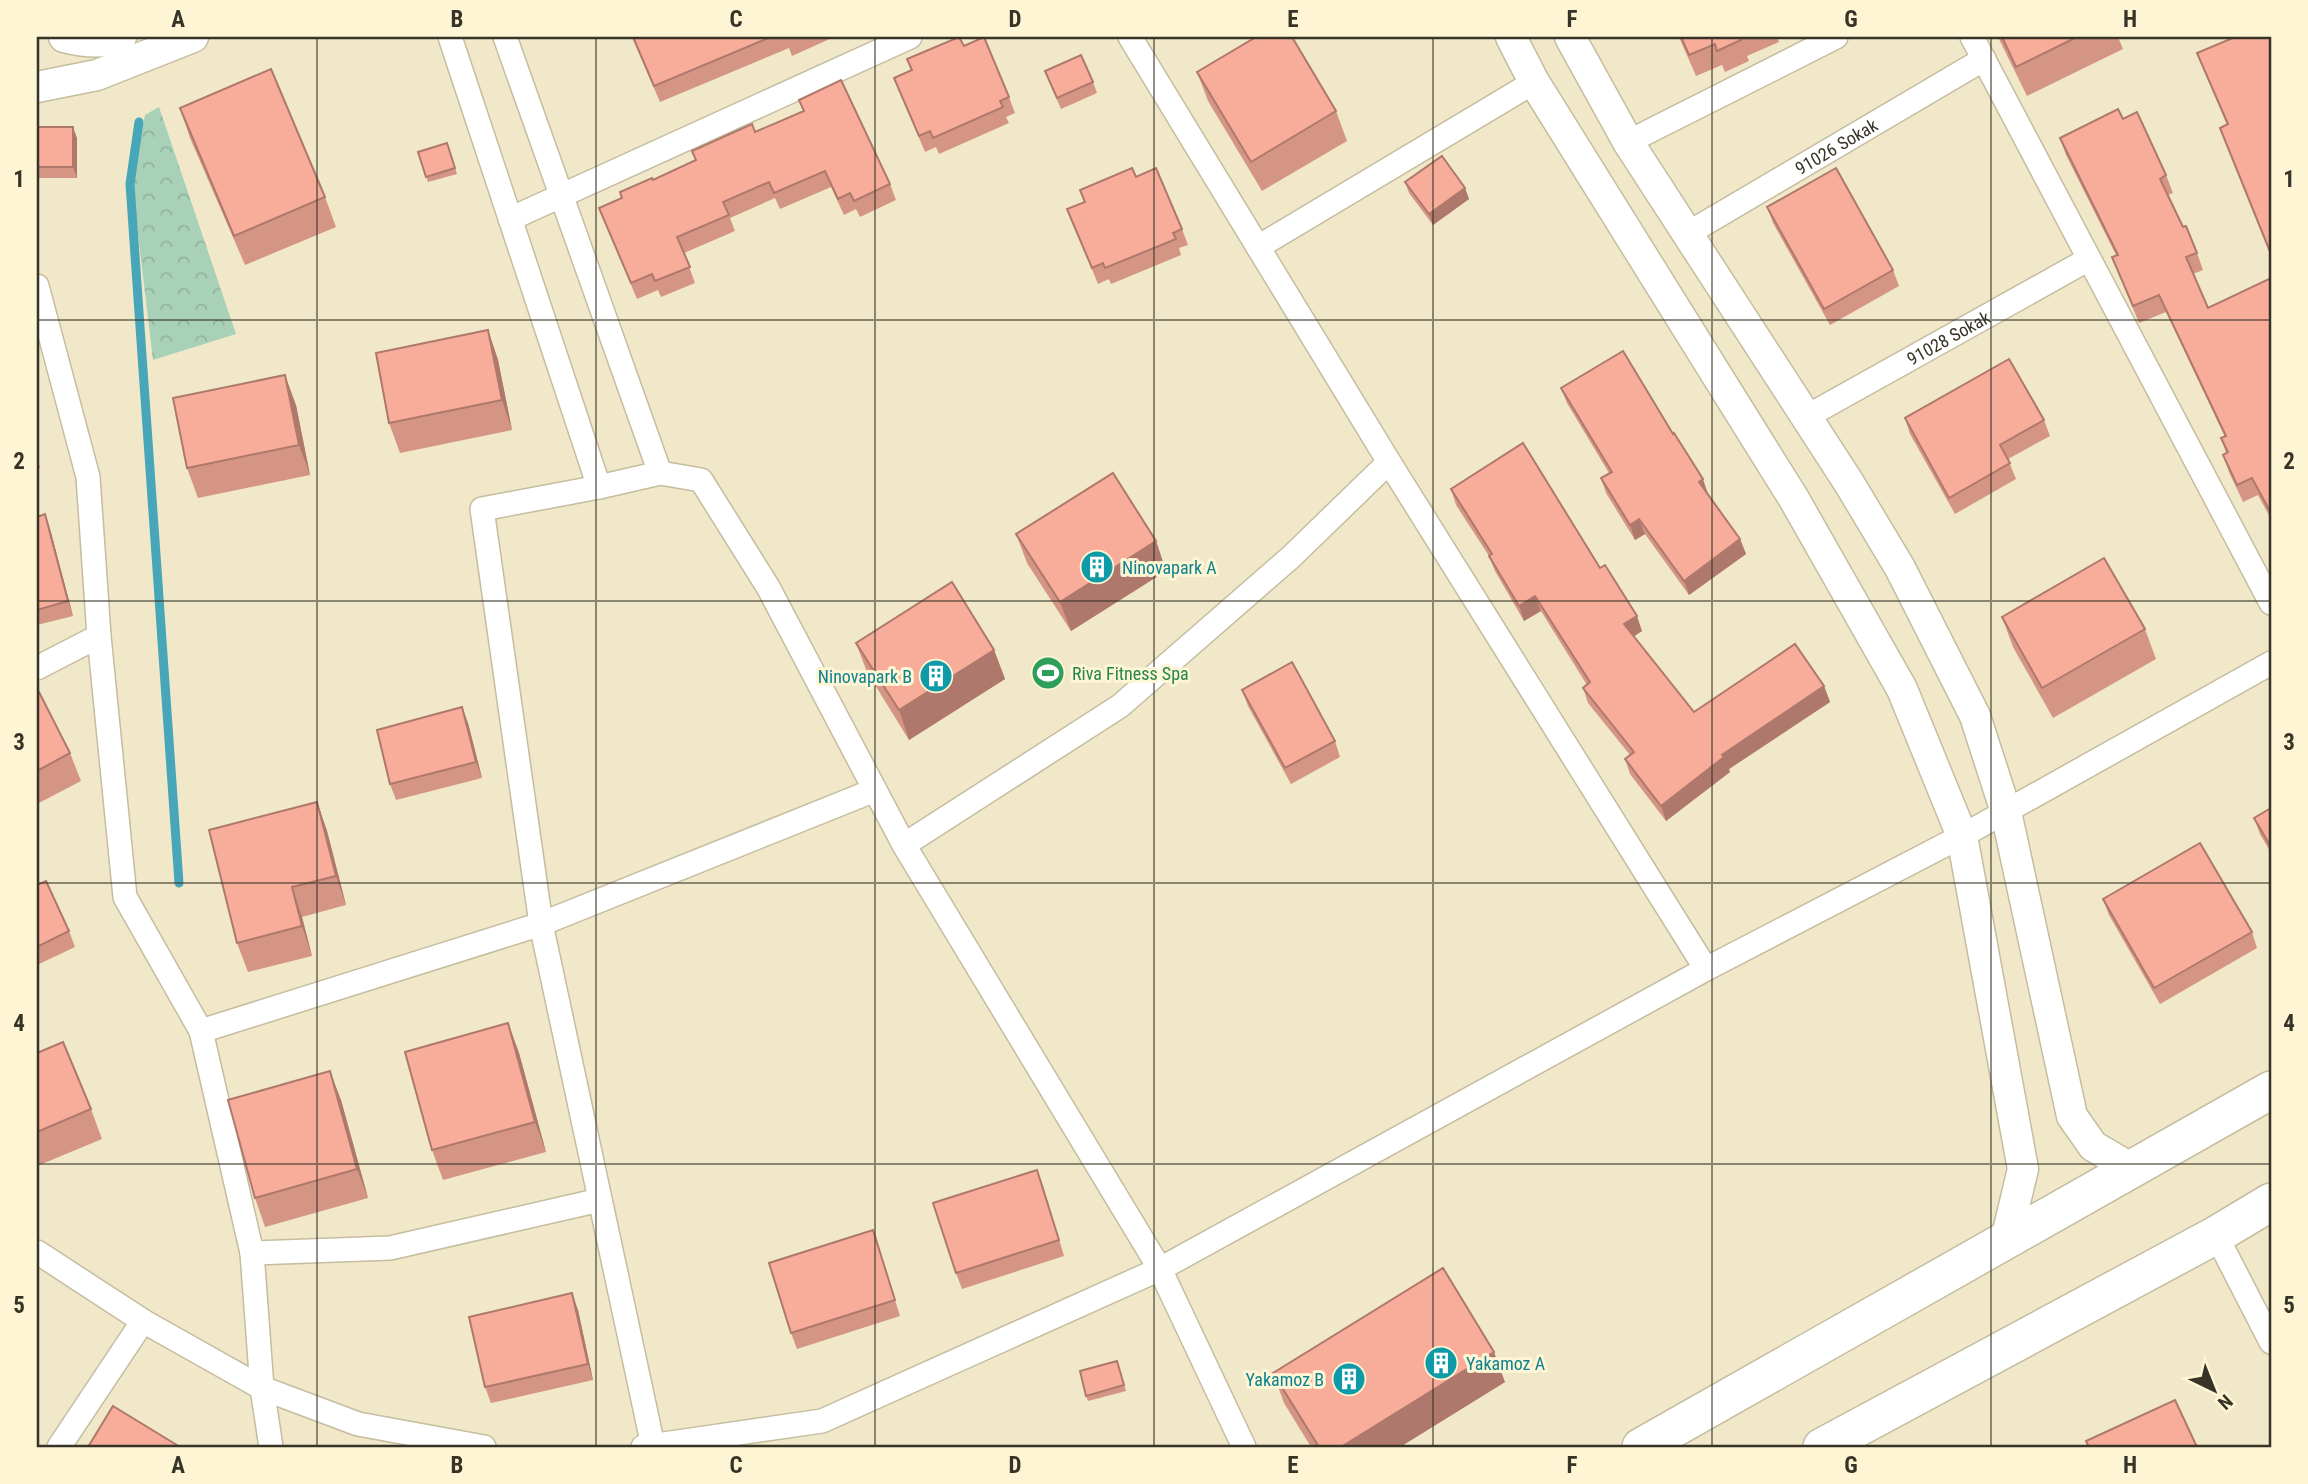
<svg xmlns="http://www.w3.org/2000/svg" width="2308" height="1484" font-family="'Roboto Condensed',sans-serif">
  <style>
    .park { fill: url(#park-crowns) }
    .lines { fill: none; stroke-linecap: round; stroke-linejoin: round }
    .stream { stroke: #47a6b8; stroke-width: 9 }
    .minor-casing { stroke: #c5bd9f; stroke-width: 26 }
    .tertiary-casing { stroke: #c5bd9f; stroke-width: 33 }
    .primary-casing { stroke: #c5bd9f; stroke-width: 40 }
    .minor { stroke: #fff; stroke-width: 23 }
    .tertiary { stroke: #fff; stroke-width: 30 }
    .primary { stroke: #fff; stroke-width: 37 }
    .wall { fill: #d59585 }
    .shaded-wall { fill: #ae796c }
    .building { fill: #f8ad9b; stroke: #ae796c; stroke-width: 2 }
    .grid { fill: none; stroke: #373327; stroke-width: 2; stroke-opacity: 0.55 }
    .labels { text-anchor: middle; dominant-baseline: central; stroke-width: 6; stroke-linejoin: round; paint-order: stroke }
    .street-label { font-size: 18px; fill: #373327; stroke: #fef5d5 }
    .culture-label { font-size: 18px; fill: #0d838f; stroke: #fef5d5; text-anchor: start }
    .leisure-label { font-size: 18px; fill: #27864d; stroke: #fef5d5; text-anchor: start }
    .neatline { fill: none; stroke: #373327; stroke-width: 2.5 }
    .grid-label { font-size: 23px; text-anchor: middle; font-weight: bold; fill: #373327 }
  </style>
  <defs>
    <pattern id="park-crowns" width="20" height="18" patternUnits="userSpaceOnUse" patternTransform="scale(1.75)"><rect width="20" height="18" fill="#a9d1b8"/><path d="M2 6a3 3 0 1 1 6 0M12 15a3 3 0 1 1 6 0" fill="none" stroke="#92b49e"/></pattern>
  </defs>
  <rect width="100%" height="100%" fill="#f0e8c8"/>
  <path class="park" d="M159 107 236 334 153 360 132 184 145 115Z"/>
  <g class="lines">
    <path class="stream" d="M139 122 130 184 179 883"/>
    <defs>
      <g id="minor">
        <path d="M450 37 599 487 660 473 701 480 768 587 904 845 1160 1269 1244 1447"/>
        <path d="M505 37 660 473"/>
        <path d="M1130 37 1389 462 1706 969"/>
        <path d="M1972 37 2271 603"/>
        <path d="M1628 142 1836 37"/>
        <path d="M510 219 910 37"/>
        <path id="s1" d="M1687 234 1984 59"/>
        <path d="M1258 247 1534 82"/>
        <path d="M37 286 88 477 99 636 125 897 201 1031 252 1253 262 1388 271 1447"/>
        <path id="s2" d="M1806 417 2089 259"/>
        <path d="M599 487 482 509 541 924 875 790"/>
        <path d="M37 668 99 636"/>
        <path d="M904 845 1120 706 1291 557 1389 462"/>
        <path d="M201 1031 541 924 653 1446"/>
        <path d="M2216 1235 2271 1342"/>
        <path d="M37 1252 143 1321 59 1447"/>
        <path d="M252 1253 390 1248 600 1200"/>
        <path d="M143 1321 262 1388 358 1424 484 1447"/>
        <path d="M643 1447 822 1421 1160 1269 1706 969 1962 836 2271 663"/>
      </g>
      <g id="tertiary">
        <path d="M64 37C83 42 103 44 121 37"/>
        <path d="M1511 37 1534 82 1794 499 1902 689 1962 836 2023 1169 2006 1240"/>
        <path d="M1570 37 1628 142 1849 483 1900 568 1975 716 2006 812 2072 1116 2093 1146 2132 1169"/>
        <path d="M37 87 97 75 193 37"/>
      </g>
      <g id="primary">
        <path d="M1641 1447 2271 1090"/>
        <path d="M1822 1447 2216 1235 2271 1202"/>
      </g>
    </defs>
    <use href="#minor" class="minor-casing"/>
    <use href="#tertiary" class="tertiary-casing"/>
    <use href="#primary" class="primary-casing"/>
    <use href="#minor" class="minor"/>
    <use href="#tertiary" class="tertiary"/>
    <use href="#primary" class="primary"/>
  </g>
  <g class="wall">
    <path d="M632 37H834L792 56 789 48 660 102Z"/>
    <path d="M1679 37H1777L1779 42 1747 56 1749 61 1725 72 1722 65 1696 76Z"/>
    <path d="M1998 37H2118L2123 49 2027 96Z"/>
    <path d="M2271 37V256L2220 128 2227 125 2197 53Z"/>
    <path d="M964 46 1009 97 1015 113 1006 117 1009 123 939 154 936 147 925 152 894 78 911 71 907 59Z"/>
    <path d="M1045 71 1093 82 1097 93 1061 109Z"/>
    <path d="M1197 72 1336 111 1347 141 1262 191 1208 101Z"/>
    <path d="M799 100 890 184 896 200 860 217 856 209 844 215 831 187 780 209 775 198 730 218 735 231 684 253 695 283 661 297 658 290 637 299 599 208 622 198 653 180 755 132 804 111Z"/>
    <path d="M180 108 325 197 336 227 245 265 190 138Z"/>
    <path d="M2123 119 2166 175 2173 193 2168 195 2197 253 2203 270 2193 274 2208 308 2271 278V519L2258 495 2243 502 2229 472 2223 455 2226 453 2221 438 2225 437 2166 312 2139 323 2112 257 2116 255 2066 155 2060 138Z"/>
    <path d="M37 127 77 138V178H37Z"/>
    <path d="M447 143 457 174 428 182 418 152Z"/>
    <path d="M1136 177 1182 229 1188 245 1179 248 1181 255 1111 284 1109 279 1098 284 1067 209 1084 202 1080 190Z"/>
    <path d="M1405 182 1465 188 1469 199 1433 225 1409 193Z"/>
    <path d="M1767 207 1893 270 1899 286 1830 325 1773 223Z"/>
    <path d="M488 330 498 360 512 430 400 453 389 423Z"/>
    <path d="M1561 388 1708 494 1740 539 1746 554 1689 595 1645 534 1635 540 1606 493 1601 478 1609 473 1567 403Z"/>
    <path d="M296 405 310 475 198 498 187 468Z"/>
    <path d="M1905 418 2044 420 2050 436 2008 459 2016 479 1955 514 1910 434Z"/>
    <path d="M37 455 40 468 37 469Z"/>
    <path d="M1451 489 1600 568 1642 631 1634 636 1694 712 1824 686 1830 702 1729 769 1730 772 1666 821 1630 774 1625 759 1630 755 1588 703 1583 688 1587 685 1541 611 1524 621 1495 571 1489 556 1456 505Z"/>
    <path d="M45 514 50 529 73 616 37 625V517Z"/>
    <path d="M1016 534 1156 541 1166 571 1071 631 1027 563Z"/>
    <path d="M2002 617 2145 629 2156 659 2053 718 2013 647Z"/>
    <path d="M856 643 994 650 1005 679 909 740 867 672Z"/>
    <path d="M1242 690 1335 741 1340 757 1291 784 1248 706Z"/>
    <path d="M37 693 70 753 81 781 37 804Z"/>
    <path d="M468 723 482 778 396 800 390 784Z"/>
    <path d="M317 802 327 831 346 905 302 917 312 956 248 972 237 943Z"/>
    <path d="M2271 808V853L2260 834 2254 818Z"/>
    <path d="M37 885 69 931 75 947 37 965Z"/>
    <path d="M2103 899 2252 932 2257 948 2160 1004 2109 915Z"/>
    <path d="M508 1023 519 1053 546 1152 443 1180 432 1150Z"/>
    <path d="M37 1053 91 1109 102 1139 37 1166Z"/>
    <path d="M341 1100 368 1198 265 1227 255 1198Z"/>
    <path d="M1037 1170 1064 1256 962 1289 956 1273Z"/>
    <path d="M878 1246 900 1316 797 1349 791 1333Z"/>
    <path d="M578 1310 593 1380 491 1403 485 1387Z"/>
    <path d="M1119 1366 1126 1391 1088 1401 1086 1396Z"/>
    <path d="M1273 1373 1505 1382 1400 1447H1311L1284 1403Z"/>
  </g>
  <g class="shaded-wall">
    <path d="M73 127 77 138V178L73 167Z"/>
    <path d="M1465 188 1469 199 1433 225 1429 214Z"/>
    <path d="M488 330 498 360 512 430 502 400Z"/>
    <path d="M285 375 296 405 310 475 299 445Z"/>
    <path d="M1703 479 1708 494 1699 482Z"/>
    <path d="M45 514 50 529 73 616 68 601Z"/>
    <path d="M1639 519 1645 534 1635 540 1630 525Z"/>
    <path d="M1740 539 1746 554 1689 595 1684 581Z"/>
    <path d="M1156 541 1166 571 1071 631 1060 602Z"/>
    <path d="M1535 596 1541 611 1524 621 1519 606Z"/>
    <path d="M1637 616 1642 631 1630 639 1624 624Z"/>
    <path d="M994 650 1005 679 909 740 899 710Z"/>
    <path d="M1824 686 1830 702 1729 769 1730 772 1666 821 1661 806 1722 755Z"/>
    <path d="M462 707 468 723 482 778 476 762Z"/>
    <path d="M317 802 327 831 346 905 336 876Z"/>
    <path d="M292 887 302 917 312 956 302 926Z"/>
    <path d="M508 1023 519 1053 546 1152 535 1122Z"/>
    <path d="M330 1071 341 1100 368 1198 357 1169Z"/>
    <path d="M1037 1170 1043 1186 1064 1256 1059 1240Z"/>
    <path d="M572 1293 578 1310 593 1380 588 1364Z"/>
    <path d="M1494 1352 1505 1382 1400 1447H1341Z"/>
  </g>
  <g class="building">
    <path d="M633 37H771L654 86Z"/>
    <path d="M959 37 964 46 984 37 1009 97 1000 101 1003 107 933 138 930 131 919 136 894 78 912 70 907 59Z"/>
    <path d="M1256 37H1292L1336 111 1251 162 1197 72Z"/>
    <path d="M1681 37H1740L1741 40 1717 51 1715 44 1689 55Z"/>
    <path d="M2002 37H2077L2016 67Z"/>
    <path d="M2235 37H2271V254L2220 128 2228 124 2197 53Z"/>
    <path d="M1081 55 1093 82 1057 98 1045 71Z"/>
    <path d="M271 69 325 197 234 236 180 108Z"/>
    <path d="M841 80 890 184 854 201 850 193 838 199 825 171 774 193 769 182 723 202 729 215 677 237 690 267 655 281 652 274 631 283 599 208 622 198 620 192 652 178 653 180 696 160 692 151 752 124 755 132 804 111 799 100Z"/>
    <path d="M2118 109 2123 119 2137 112 2166 175 2160 179 2183 227 2186 226 2197 253 2186 257 2208 308 2271 278V513L2252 478 2237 485 2223 455 2228 452 2221 438 2226 436 2159 295 2133 306 2112 257 2118 255 2060 138Z"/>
    <rect x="37" y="127" width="36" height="40"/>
    <path d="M447 143 455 168 426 177 418 152Z"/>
    <path d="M1442 156 1465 188 1429 214 1405 182Z"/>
    <path d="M1132 168 1136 177 1156 168 1182 229 1173 233 1176 239 1105 268 1103 263 1092 268 1067 209 1085 202 1080 190Z"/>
    <path d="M1836 168 1893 270 1824 309 1767 207Z"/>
    <path d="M488 330 502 400 389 423 376 353Z"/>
    <path d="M1623 351 1673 434 1674 433 1703 479 1699 482 1740 539 1684 581 1639 519 1630 525 1601 478 1612 472 1561 388Z"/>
    <path d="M2009 359 2044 420 2000 445 2010 463 1949 498 1905 418Z"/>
    <path d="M285 375 299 445 187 468 173 398Z"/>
    <path d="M1523 443 1600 568 1605 565 1637 616 1624 624 1694 712 1795 644 1824 686 1722 755 1724 757 1661 806 1625 759 1634 752 1583 688 1590 682 1535 596 1519 606 1489 556 1492 554 1451 489Z"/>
    <path d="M1113 473 1156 541 1060 602 1016 534Z"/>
    <path d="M45 514 68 601 37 610V517Z"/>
    <path d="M2104 558 2145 629 2042 688 2002 617Z"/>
    <path d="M952 582 994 650 899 710 856 643Z"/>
    <path d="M1292 662 1335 741 1285 768 1242 690Z"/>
    <path d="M39 692 70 753 37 771V693Z"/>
    <path d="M462 707 476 762 390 784 377 730Z"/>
    <path d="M317 802 336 876 292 887 302 926 237 943 209 830Z"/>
    <path d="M2271 808V847L2254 818Z"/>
    <path d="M2200 843 2252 932 2154 988 2103 899Z"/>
    <path d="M46 881 69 931 37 947V885Z"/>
    <path d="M508 1023 535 1122 432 1150 405 1052Z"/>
    <path d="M63 1042 91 1109 37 1132V1053Z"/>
    <path d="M330 1071 357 1169 255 1198 228 1100Z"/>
    <path d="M1037 1170 1059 1240 956 1273 933 1203Z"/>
    <path d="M873 1230 895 1300 791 1333 769 1263Z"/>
    <path d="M1443 1268 1494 1352 1341 1447H1319L1273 1373Z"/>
    <path d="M572 1293 588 1364 485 1387 469 1317Z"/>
    <path d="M1117 1361 1124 1385 1086 1396 1080 1371Z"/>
    <path d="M2175 1400 2197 1447H2089L2086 1441Z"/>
    <path d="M113 1406 180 1447H88Z"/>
  </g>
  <path class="grid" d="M317 37V1447M596 37V1447M875 37V1447M1154 37V1447M1433 37V1447M1712 37V1447M1991 37V1447M37 320H2271M37 601H2271M37 883H2271M37 1164H2271"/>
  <defs>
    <symbol id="building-disc" viewBox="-11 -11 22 22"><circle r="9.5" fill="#0f9aa8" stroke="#fef5d5"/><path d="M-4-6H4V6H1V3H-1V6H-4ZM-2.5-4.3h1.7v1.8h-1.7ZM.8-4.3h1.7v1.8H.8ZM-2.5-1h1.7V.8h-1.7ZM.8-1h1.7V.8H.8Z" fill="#fff"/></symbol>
    <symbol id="stadium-disc" viewBox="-11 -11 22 22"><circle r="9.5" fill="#2e9e5b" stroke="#fef5d5"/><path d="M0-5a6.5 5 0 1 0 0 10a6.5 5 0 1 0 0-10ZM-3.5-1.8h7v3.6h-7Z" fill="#fff"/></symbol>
  </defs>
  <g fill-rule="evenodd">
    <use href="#building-disc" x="1078" y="548" width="38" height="38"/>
    <use href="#stadium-disc" x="1029" y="654" width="38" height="38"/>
    <use href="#building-disc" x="917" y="657" width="38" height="38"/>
    <use href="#building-disc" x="1422" y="1344" width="38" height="38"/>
    <use href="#building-disc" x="1330" y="1360" width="38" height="38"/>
  </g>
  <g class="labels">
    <g class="street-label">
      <text stroke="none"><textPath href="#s1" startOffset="173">91026 Sokak</textPath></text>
      <text stroke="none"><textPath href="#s2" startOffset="163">91028 Sokak</textPath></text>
    </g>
    <g class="culture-label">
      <text x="1122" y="567">Ninovapark A</text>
      <text x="912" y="676" text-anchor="end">Ninovapark B</text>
      <text x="1466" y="1363">Yakamoz A</text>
      <text x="1324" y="1379" text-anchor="end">Yakamoz B</text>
    </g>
    <g class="leisure-label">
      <text x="1072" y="673">Riva Fitness Spa</text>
    </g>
  </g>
  <rect width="2308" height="1484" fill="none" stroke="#fef5d5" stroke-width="77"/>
  <g transform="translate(2214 1390) rotate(137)" stroke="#fef5d5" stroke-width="5" paint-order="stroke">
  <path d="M0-5L12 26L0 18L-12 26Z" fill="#373327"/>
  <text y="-10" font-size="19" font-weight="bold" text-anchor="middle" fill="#373327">N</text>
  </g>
  <rect x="38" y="38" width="2232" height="1408" class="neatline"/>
  <g class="grid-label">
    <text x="178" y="27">A</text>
    <text x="457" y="27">B</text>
    <text x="736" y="27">C</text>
    <text x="1015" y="27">D</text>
    <text x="1293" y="27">E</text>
    <text x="1572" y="27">F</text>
    <text x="1851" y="27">G</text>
    <text x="2130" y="27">H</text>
    <text x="19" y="187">1</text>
    <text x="2289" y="187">1</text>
    <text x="19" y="469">2</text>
    <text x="2289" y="469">2</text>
    <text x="19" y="750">3</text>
    <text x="2289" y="750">3</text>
    <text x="19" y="1031">4</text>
    <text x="2289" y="1031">4</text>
    <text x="19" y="1313">5</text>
    <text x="2289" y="1313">5</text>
    <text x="178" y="1473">A</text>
    <text x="457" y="1473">B</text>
    <text x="736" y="1473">C</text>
    <text x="1015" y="1473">D</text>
    <text x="1293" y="1473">E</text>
    <text x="1572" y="1473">F</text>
    <text x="1851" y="1473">G</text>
    <text x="2130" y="1473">H</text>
  </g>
</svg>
